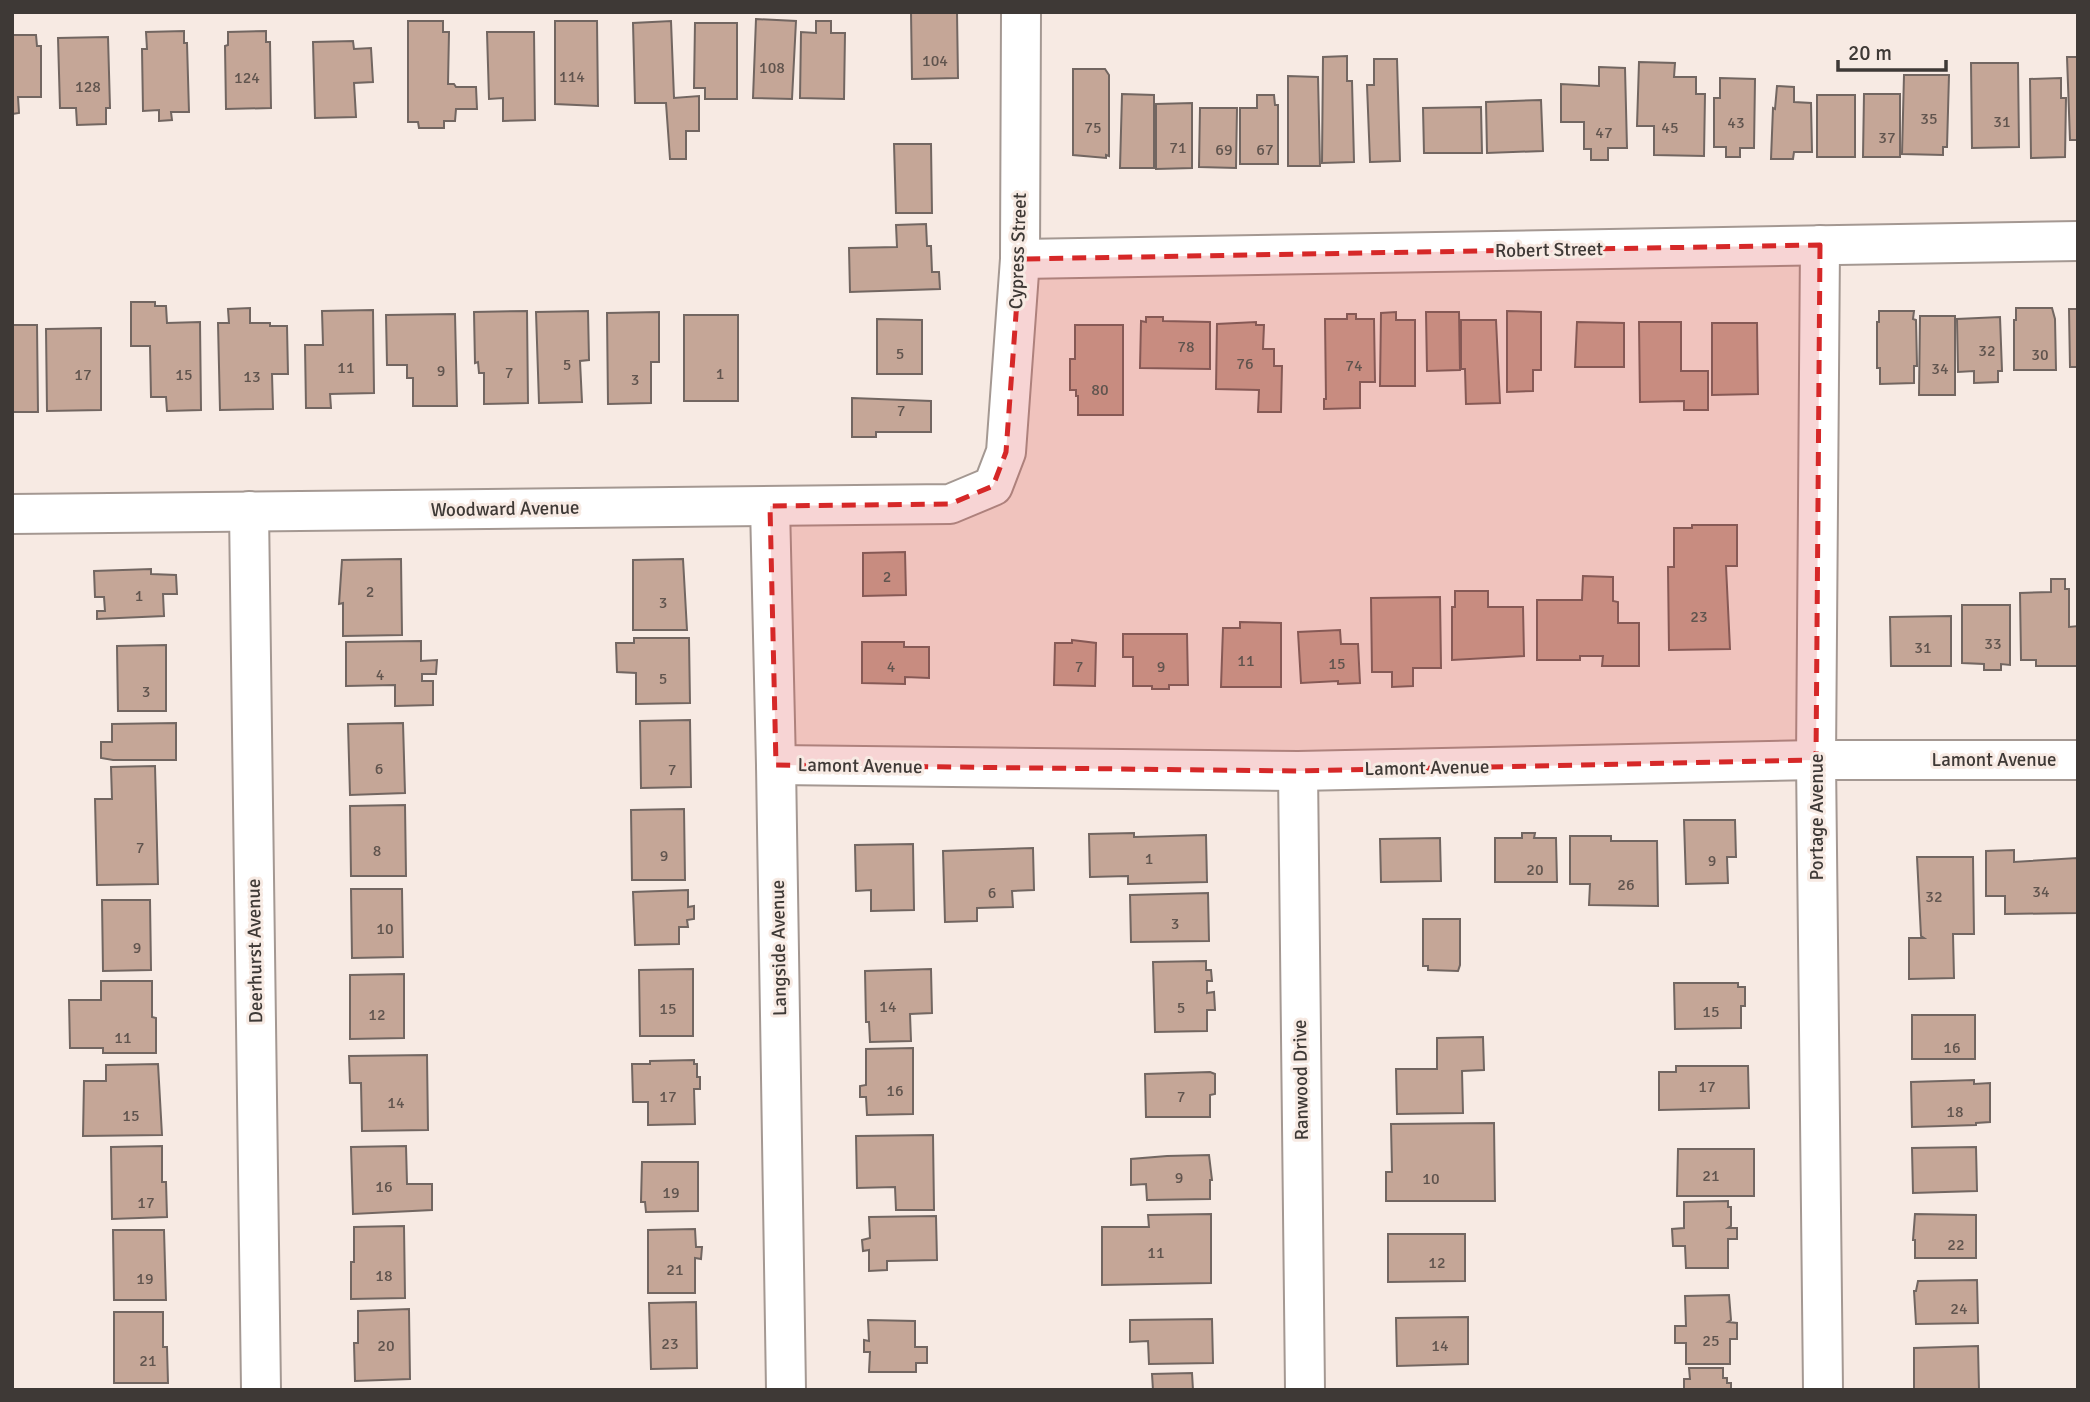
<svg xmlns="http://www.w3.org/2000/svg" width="2090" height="1402" font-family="Signika,sans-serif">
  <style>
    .building { fill: #c5a697; stroke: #726661; stroke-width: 2 }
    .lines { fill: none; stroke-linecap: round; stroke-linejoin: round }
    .minor-casing { stroke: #a49892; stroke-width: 42 }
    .minor { stroke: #fff; stroke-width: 38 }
    .marked { fill: #d62828; fill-opacity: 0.2; stroke: #d62828; stroke-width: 5; stroke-dasharray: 14 9; stroke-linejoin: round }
    .labels { text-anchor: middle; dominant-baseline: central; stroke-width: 6; stroke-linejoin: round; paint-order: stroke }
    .number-label { font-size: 16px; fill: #60544e }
    .street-label { font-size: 19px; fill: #3e3936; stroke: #f7eae3 }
  </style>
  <rect width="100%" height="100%" fill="#f7eae3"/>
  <g class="building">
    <path d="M911 12H957L958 78 912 79Z"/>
    <path d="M756 19 796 21 792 99 753 98Z"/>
    <path d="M408 21H443V32H449L448 84H454L456 87H476L477 109H456L455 121H444V128H419L418 122H408Z"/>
    <path d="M555 21H597L598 106 555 104Z"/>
    <path d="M671 21 674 98 699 96V131H686V159H670L666 103H635L633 23Z"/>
    <path d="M816 21H831V33H845L844 99 800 98 801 32 816 33Z"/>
    <path d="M695 23H737V99H705V88H694Z"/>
    <path d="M184 31V43H187L189 112H171L172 120 159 121V110L143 111 142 49H147L146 32Z"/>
    <path d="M266 31V42H270L271 108 226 109 225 46 228 45V32Z"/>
    <path d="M487 32H534L535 120 503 121V98L489 99Z"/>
    <path d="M12 35H36L37 46H41V97H18L19 113 12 114Z"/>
    <path d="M108 37 110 108H106V124L77 125 76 108H60L58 38Z"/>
    <path d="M353 41 354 49 371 48 373 82 354 83 356 117 315 118 313 42Z"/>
    <path d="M1347 56V81H1352L1354 162 1322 163 1323 57Z"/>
    <path d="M2067 57H2078V140H2070Z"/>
    <path d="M1374 59H1397L1400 161 1370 162 1367 85H1374Z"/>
    <path d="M1639 62 1675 63 1674 77H1696V94H1705L1704 156 1654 155V126H1637Z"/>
    <path d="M1971 63H2018L2019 147 1972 148Z"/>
    <path d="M1599 67 1625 68 1627 148H1608V160H1591V149H1584V122H1561V84L1599 86Z"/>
    <path d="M1073 69H1105L1109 75V156L1106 155V158L1073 155Z"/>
    <path d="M1904 75H1949L1947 147H1943V155L1902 154Z"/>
    <path d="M1288 76 1318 77 1320 166H1288Z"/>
    <path d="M1720 78 1755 79 1754 148H1740V157H1726V147H1714V98H1720Z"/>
    <path d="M2061 78V98H2066L2065 157 2031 158 2030 79Z"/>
    <path d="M1777 86 1794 87V102L1811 103 1812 152H1794L1793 159H1771L1773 108 1775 109Z"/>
    <path d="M1122 94 1154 95V168H1120Z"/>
    <path d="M1864 94H1900V157H1863Z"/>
    <path d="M1257 95H1274L1275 105H1278V164H1240V108H1257Z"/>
    <rect x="1817" y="95" width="38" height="62"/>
    <path d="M1541 100 1543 151 1487 153 1486 102Z"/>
    <path d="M1192 103V168L1156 169V104Z"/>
    <path d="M1481 107 1482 153H1424L1423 108Z"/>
    <path d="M1200 108H1237L1236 168 1199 167Z"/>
    <path d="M894 144H931L932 213H896Z"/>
    <path d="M926 224 927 246H931L932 272H939L940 289 850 292 849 248 897 247 896 225Z"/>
    <path d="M131 302H155V306H166L167 323 200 322 201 410 167 411 166 397H151L150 346H131Z"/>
    <path d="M250 308V323H270V326H287L288 374H272L273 409 220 410 218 323H229L228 309Z"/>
    <path d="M2016 308H2052L2055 319 2056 370H2014V320H2016Z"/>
    <path d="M2069 309H2078V367H2070Z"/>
    <path d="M373 310 374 393 330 394 331 408H306L305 345H323L322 311Z"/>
    <path d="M527 311 528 403 484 404V373H479L478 362 475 363 474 312Z"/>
    <path d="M588 311 589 360 580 361 582 402 539 403 536 312Z"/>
    <path d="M1507 311 1541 312V370H1533V391L1507 392Z"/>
    <path d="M1879 311H1914L1913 319 1916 320 1917 366H1914V383L1880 384V368H1877V322H1879Z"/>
    <path d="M659 312V362H651V403L608 404 607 313Z"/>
    <path d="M1396 312V320H1415V386H1380L1381 313Z"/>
    <path d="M1426 312H1459L1460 370 1427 371Z"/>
    <path d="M455 314 457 406H413V378H407V365H387L386 315Z"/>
    <path d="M1347 314H1356V319H1374L1375 382H1360V408L1324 409V399H1326L1325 319H1347Z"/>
    <rect x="684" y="315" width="54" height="86"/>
    <path d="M1920 316H1955V395H1919Z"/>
    <path d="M1146 317H1163V321L1210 322V369L1140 368 1141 321 1146 322Z"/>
    <path d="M2000 317 2002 371H1998V382L1974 383V371L1958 372 1957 319Z"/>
    <path d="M877 319 922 320V374H877Z"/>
    <path d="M1461 320H1496L1500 403 1466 404 1465 369H1461Z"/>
    <path d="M1256 322V325H1264L1263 349H1274V366H1282L1281 412H1258L1259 390 1216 389 1217 324Z"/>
    <path d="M1577 322 1624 323V367H1575Z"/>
    <path d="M1639 322H1681V371H1708V410H1684V401L1640 402Z"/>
    <path d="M1712 323H1757L1758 394 1712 395Z"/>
    <path d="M12 325H37L38 412H12Z"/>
    <path d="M1075 325H1123V415H1078V396H1076V390H1070V359H1075Z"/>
    <path d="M101 328V410L47 411 46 329Z"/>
    <path d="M852 398 931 401V432H876V437H852Z"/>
    <path d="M1692 525H1737V566H1726L1730 649 1669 650 1668 567H1674V528H1692Z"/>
    <path d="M905 552 906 595 863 596V553Z"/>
    <path d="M401 559 402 635 343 636V603L339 604 342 560Z"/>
    <path d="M683 559 687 630H633V560Z"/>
    <path d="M151 569V574L176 575 177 594H163L164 616 97 619V611H105L104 597H95L94 571Z"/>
    <path d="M1583 576 1613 577V601L1618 602V623H1639V666H1602L1603 656H1580V660H1537V600H1582Z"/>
    <path d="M2051 579H2065V589H2069V627L2078 626V666H2036V660H2021L2020 593 2051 592Z"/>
    <path d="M1455 591H1488V607H1523L1524 656 1452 660V607H1455Z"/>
    <path d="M1440 597 1441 668H1413V686L1392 687V672H1372L1371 598Z"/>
    <path d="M1962 605H2010V665L2001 664V670H1984V664L1962 663Z"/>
    <path d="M1951 616V666H1891L1890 617Z"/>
    <path d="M1240 622 1281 623V687H1221L1223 628H1240Z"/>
    <path d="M1340 630 1341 644H1358L1360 683 1338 684V681L1301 683 1298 632Z"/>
    <path d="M1123 634H1187L1188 685H1169V689H1152V686H1133V657H1123Z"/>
    <path d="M634 638H689L690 703 636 704V673L617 672 616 643H634Z"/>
    <path d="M1072 640 1096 643 1095 686 1054 685 1055 643H1072Z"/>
    <path d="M421 641V661L437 660 436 674H422V681H433V705L395 706V685L346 686V642Z"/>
    <path d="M862 642H904V647H929V678L905 677V684L862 683Z"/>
    <path d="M166 645V711H118L117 646Z"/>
    <path d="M690 720 691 787 641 788 640 721Z"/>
    <path d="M176 723V760H113L101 758V742H112V724Z"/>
    <path d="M403 723 405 793 350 795 348 724Z"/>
    <path d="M155 766 158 884 97 885 95 799H112L111 767Z"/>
    <path d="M405 805 406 876H351L350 806Z"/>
    <path d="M684 809 685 880H632L631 810Z"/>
    <path d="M1684 820H1735L1736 857H1727L1728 883 1686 884Z"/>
    <path d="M1134 833V837L1206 835 1207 882 1128 884V876L1090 877 1089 834Z"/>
    <path d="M1522 833H1535L1534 838H1556L1557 882H1495V838H1522Z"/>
    <path d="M1570 836H1611V841H1657L1658 906 1589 905 1590 884H1570Z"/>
    <path d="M1440 838 1441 881 1381 882 1380 839Z"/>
    <path d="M913 844 914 910 871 911V890L856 891 855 845Z"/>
    <path d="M1033 848 1034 890 1012 891 1013 907 977 908V921L945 922 943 851Z"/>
    <path d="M2014 850V862L2077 858 2078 913 2005 914V896H1986V851Z"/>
    <path d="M1917 857H1973L1974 934H1953L1954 978 1909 979V938H1924L1921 936Z"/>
    <path d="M351 889H402L403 957 352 958Z"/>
    <path d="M688 890V907L694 906V919L687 920 688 927H679V944L635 945 633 892Z"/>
    <path d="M1208 893 1209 941 1131 942 1130 895Z"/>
    <path d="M102 900H150L151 970 103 971Z"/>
    <path d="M1423 919H1460V965L1458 971 1428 970V966H1423Z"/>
    <path d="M1206 961V970H1211L1212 981H1207V993L1214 992 1215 1010H1207V1031L1155 1032 1153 962Z"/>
    <path d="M693 969V1036H640L639 970Z"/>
    <path d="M931 969 932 1013 910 1014 911 1041 870 1042 869 1022H866L865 971Z"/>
    <path d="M404 974V1038L350 1039V975Z"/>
    <path d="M101 981H152V1017L156 1018V1053H103V1048H70L69 1000H101Z"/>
    <path d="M1674 983H1738V987H1745V1006H1741V1028L1675 1029Z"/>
    <rect x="1912" y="1015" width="63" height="44"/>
    <path d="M1483 1037 1484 1070 1462 1071 1463 1113 1397 1114 1396 1069H1437V1038Z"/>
    <path d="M913 1048V1114L867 1115 866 1097H860V1086L866 1085V1049Z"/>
    <path d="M427 1055 428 1130 362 1131 361 1083H350L349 1056Z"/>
    <path d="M694 1060V1064H697V1077H700V1089H694L695 1124 648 1125V1102H633L632 1064H650V1061Z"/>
    <path d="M158 1064 162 1135 83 1136 84 1081H106V1065Z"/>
    <path d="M1676 1066H1748L1749 1108 1659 1110V1072H1676Z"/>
    <path d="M1210 1072 1215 1074V1094L1210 1095V1117H1146L1145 1074Z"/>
    <path d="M1974 1080V1084L1990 1083V1122L1976 1123V1125L1912 1127 1911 1082Z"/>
    <path d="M1494 1123 1495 1201H1386V1172H1392L1391 1124Z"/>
    <path d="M933 1135 934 1210H896L895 1187 857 1188 856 1136Z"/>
    <path d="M162 1146V1182H166L167 1217 112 1219 111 1147Z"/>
    <path d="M406 1146 407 1184H432V1210L353 1214 351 1147Z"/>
    <path d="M1976 1147 1977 1191 1913 1193 1912 1148Z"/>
    <path d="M1678 1149H1754V1196H1677Z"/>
    <path d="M1209 1155 1212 1180H1210V1199L1147 1200 1146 1184 1131 1185V1159L1167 1156Z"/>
    <path d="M642 1162H698V1211L646 1212 645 1202H641Z"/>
    <path d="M1728 1201V1207H1731V1226L1728 1228H1737V1239H1728V1268H1686L1685 1246H1673L1672 1229 1684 1228V1202Z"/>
    <path d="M1211 1214V1283L1102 1285V1227H1149L1148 1215Z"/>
    <path d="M1915 1214 1976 1215V1258H1915V1240H1913Z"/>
    <path d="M936 1216 937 1260 887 1261V1270L869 1271V1250L863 1251 862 1240 870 1238 869 1217Z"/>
    <path d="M404 1226 405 1298 351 1299V1262H354V1227Z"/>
    <path d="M695 1229 696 1247H702L701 1259 695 1258V1293H648V1230Z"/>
    <path d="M113 1230H164L166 1300H114Z"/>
    <path d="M1388 1234H1465V1281L1388 1282Z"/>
    <path d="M1977 1280 1978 1323 1916 1324 1914 1291H1916L1918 1281Z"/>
    <path d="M1729 1295 1731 1320 1728 1322 1737 1323V1339H1730V1364H1686V1343H1675V1326H1686L1685 1296Z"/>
    <path d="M696 1302 697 1368 651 1369 649 1303Z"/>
    <path d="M409 1309 410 1379 355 1381 354 1343H358V1311Z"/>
    <path d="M114 1312H163V1347H167L168 1383H114Z"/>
    <path d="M1468 1317V1364L1397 1366 1396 1318Z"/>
    <path d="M1212 1319 1213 1363 1149 1364 1148 1341 1130 1342V1320Z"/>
    <path d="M868 1320 915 1321V1347H927V1363H916V1372H869L870 1352H864V1340L869 1341Z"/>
    <path d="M1978 1346 1979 1390H1914V1348Z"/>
    <path d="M1689 1368H1723V1378H1727V1383H1731V1390H1684V1379H1690Z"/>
    <path d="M1192 1373 1193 1390H1153L1152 1374Z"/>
  </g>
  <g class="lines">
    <defs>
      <g id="minor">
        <path d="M1820 245 1816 760 1823 1390"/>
        <path d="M1020 259 2078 241"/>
        <path d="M770 506 776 765 786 1390"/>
        <path d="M249 511 261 1390"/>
        <path d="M12 514 950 504 993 486 1006 452 1020 259 1021 12"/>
        <path d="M776 765 1298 771 1816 760H2078"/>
        <path d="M1298 771 1305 1390"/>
      </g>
    </defs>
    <use href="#minor" class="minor-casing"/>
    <use href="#minor" class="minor"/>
  </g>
  <path class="marked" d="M1820 245 1816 760 1298 771 776 765 770 506 950 504 993 486 1006 452 1020 259Z"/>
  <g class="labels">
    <g class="number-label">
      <text x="935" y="61">104</text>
      <text x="772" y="68">108</text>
      <text x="572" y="77">114</text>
      <text x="247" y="78">124</text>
      <text x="88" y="87">128</text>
      <text x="1929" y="119">35</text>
      <text x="2002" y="122">31</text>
      <text x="1736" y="123">43</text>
      <text x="1093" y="128">75</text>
      <text x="1670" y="128">45</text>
      <text x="1604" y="133">47</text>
      <text x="1887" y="138">37</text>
      <text x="1178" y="148">71</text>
      <text x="1224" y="150">69</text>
      <text x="1265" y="150">67</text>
      <text x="1186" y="347">78</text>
      <text x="1987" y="351">32</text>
      <text x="900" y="354">5</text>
      <text x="2040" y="355">30</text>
      <text x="1245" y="364">76</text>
      <text x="567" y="365">5</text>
      <text x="1354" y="366">74</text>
      <text x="346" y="368">11</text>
      <text x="1940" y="369">34</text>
      <text x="441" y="371">9</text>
      <text x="509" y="373">7</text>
      <text x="720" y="374">1</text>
      <text x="83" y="375">17</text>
      <text x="184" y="375">15</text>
      <text x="252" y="377">13</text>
      <text x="635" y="380">3</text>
      <text x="1100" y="390">80</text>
      <text x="901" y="411">7</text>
      <text x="887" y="577">2</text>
      <text x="370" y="592">2</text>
      <text x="139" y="596">1</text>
      <text x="663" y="603">3</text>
      <text x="1699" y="617">23</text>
      <text x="1993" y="644">33</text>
      <text x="1923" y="648">31</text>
      <text x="1246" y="661">11</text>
      <text x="1337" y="664">15</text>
      <text x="891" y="667">4</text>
      <text x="1079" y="667">7</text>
      <text x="1161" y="667">9</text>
      <text x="380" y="675">4</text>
      <text x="663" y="679">5</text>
      <text x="146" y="692">3</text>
      <text x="379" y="769">6</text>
      <text x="672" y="770">7</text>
      <text x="140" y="848">7</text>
      <text x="377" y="851">8</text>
      <text x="664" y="856">9</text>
      <text x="1149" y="859">1</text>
      <text x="1712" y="861">9</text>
      <text x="1535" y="870">20</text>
      <text x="1626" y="885">26</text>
      <text x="2041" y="892">34</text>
      <text x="992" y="893">6</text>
      <text x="1934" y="897">32</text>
      <text x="1175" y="924">3</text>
      <text x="385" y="929">10</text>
      <text x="137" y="948">9</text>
      <text x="888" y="1007">14</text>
      <text x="1181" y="1008">5</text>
      <text x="668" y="1009">15</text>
      <text x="1711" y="1012">15</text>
      <text x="377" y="1015">12</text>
      <text x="123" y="1038">11</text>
      <text x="1952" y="1048">16</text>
      <text x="1707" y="1087">17</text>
      <text x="895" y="1091">16</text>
      <text x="668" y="1097">17</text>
      <text x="1181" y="1097">7</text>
      <text x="396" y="1103">14</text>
      <text x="1955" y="1112">18</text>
      <text x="131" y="1116">15</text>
      <text x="1711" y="1176">21</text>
      <text x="1179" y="1178">9</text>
      <text x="1431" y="1179">10</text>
      <text x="384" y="1187">16</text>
      <text x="671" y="1193">19</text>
      <text x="146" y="1203">17</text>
      <text x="1956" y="1245">22</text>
      <text x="1156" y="1253">11</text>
      <text x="1437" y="1263">12</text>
      <text x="675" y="1270">21</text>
      <text x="384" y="1276">18</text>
      <text x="145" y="1279">19</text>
      <text x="1959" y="1309">24</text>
      <text x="1711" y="1341">25</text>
      <text x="670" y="1344">23</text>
      <text x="386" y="1346">20</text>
      <text x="1440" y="1346">14</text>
      <text x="148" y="1361">21</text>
    </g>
    <g class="street-label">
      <text transform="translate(1549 250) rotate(-1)">Robert Street</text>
      <text transform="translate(1018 251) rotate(-88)">Cypress Street</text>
      <text transform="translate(505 509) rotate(-1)">Woodward Avenue</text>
      <text x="1994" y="760">Lamont Avenue</text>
      <text transform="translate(860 766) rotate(1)">Lamont Avenue</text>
      <text transform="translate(1427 768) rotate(-1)">Lamont Avenue</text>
      <text transform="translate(1817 817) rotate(-90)">Portage Avenue</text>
      <text transform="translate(779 948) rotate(-91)">Langside Avenue</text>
      <text transform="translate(255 951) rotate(-91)">Deerhurst Avenue</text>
      <text transform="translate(1301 1080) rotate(-91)">Ranwood Drive</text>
    </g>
  </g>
  <rect width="2090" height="1402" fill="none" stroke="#3e3936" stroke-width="28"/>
  <path d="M1838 60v10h108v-10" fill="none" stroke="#3e3936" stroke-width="3.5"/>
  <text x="1848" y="60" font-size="21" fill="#3e3936" stroke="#f7eae3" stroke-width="5" paint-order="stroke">20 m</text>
</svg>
